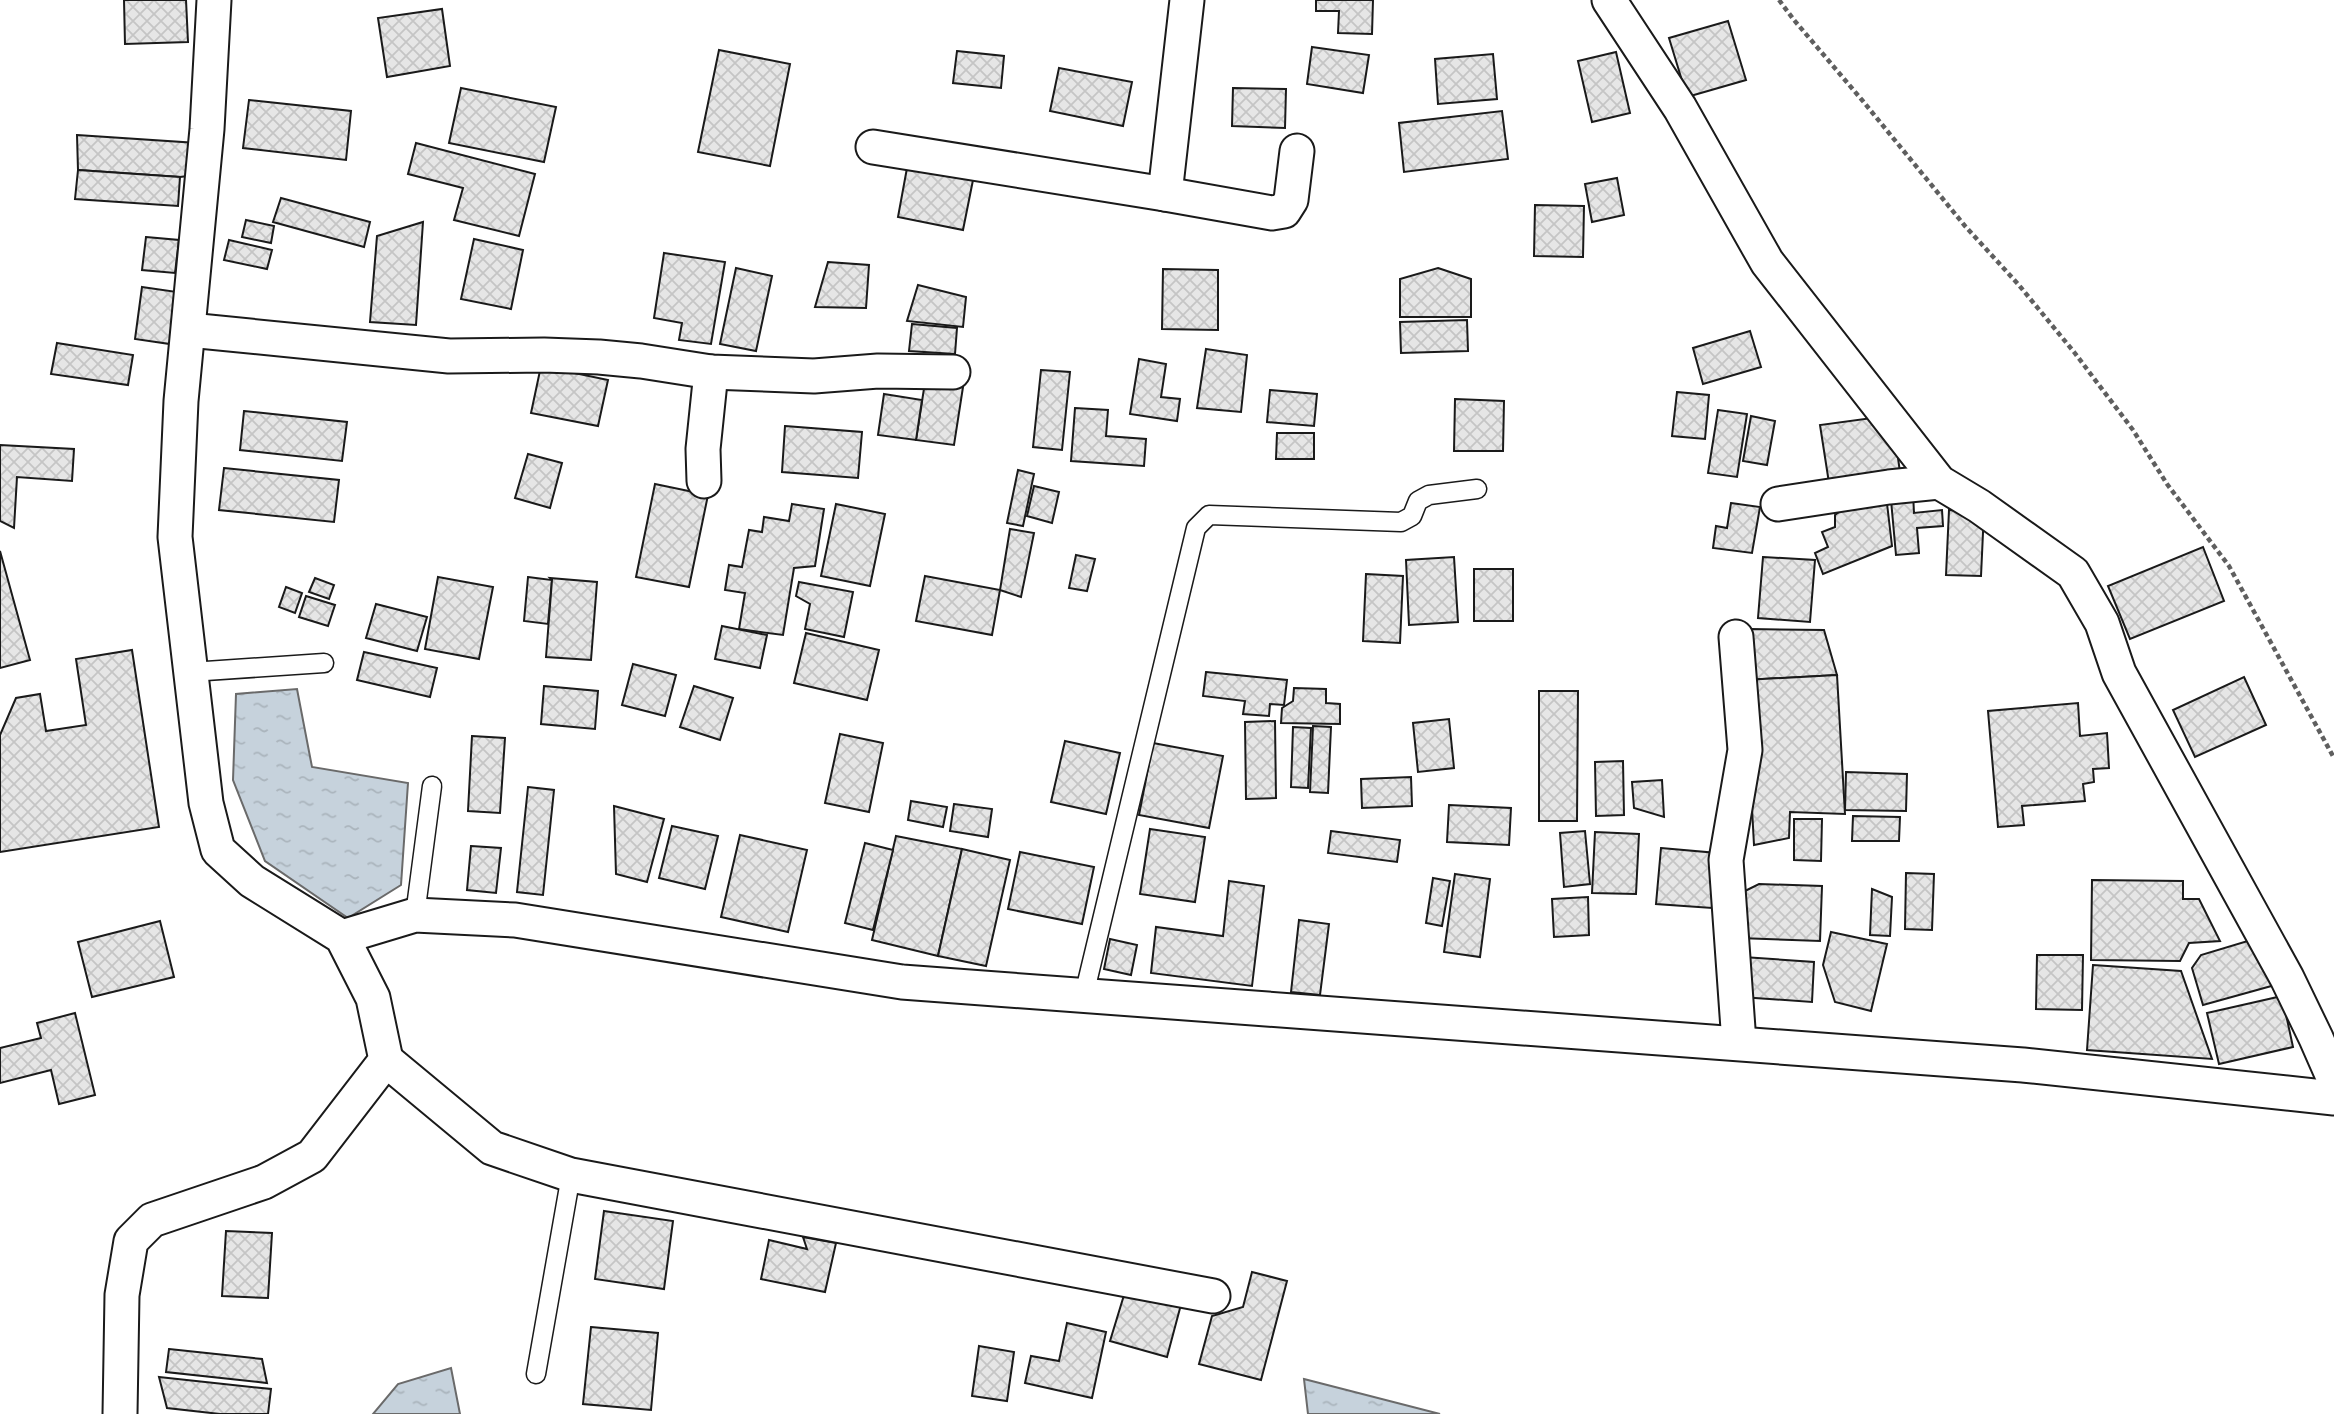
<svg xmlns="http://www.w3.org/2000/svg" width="2334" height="1414" font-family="'Playfair Display',serif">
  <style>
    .water { fill: url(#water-ripples); stroke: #6a6a6a; stroke-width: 2 }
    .building { fill: url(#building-cross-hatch); stroke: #1a1a1a; stroke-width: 2 }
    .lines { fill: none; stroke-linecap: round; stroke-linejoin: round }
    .service-casing { stroke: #1a1a1a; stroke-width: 21 }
    .minor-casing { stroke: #1a1a1a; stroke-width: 37 }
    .path { stroke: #5f5f5f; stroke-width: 4.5; stroke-dasharray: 5 3.5; stroke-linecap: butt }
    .service { stroke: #fff; stroke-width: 18 }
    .minor { stroke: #fff; stroke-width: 33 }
  </style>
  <defs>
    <pattern id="water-ripples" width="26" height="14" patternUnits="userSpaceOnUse" patternTransform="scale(1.75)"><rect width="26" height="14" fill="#c6d2dc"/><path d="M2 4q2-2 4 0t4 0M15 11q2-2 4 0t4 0" fill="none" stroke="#aab4bc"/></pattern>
    <pattern id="building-cross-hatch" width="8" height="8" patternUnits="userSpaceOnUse" patternTransform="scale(1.75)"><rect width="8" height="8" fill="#e6e6e6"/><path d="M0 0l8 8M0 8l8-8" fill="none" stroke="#c5c5c5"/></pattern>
  </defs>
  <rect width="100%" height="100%" fill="#fff"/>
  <g class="water">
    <path d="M297 689 312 767 408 783 401 885 348 918 265 861 233 780 236 694Z"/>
    <path d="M451 1368 460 1414H373L398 1384Z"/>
    <path d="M1304 1379 1440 1414H1308Z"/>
  </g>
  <g class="building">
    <path d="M124 0H186L188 42 125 44Z"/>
    <path d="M1316 0H1373L1372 34 1338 33 1339 11H1316Z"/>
    <path d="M442 9 450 66 387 77 378 18Z"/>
    <path d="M1728 21 1746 80 1687 97 1669 38Z"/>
    <path d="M1312 47 1369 55 1363 93 1307 84Z"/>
    <path d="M719 50 790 64 770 166 698 152Z"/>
    <path d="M957 51 1004 56 1001 88 953 83Z"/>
    <path d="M1616 52 1630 113 1592 122 1578 61Z"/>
    <path d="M1493 54 1497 99 1438 104 1435 59Z"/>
    <path d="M1059 68 1132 82 1123 126 1050 111Z"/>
    <path d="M461 88 556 107 544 162 449 143Z"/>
    <path d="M1233 88 1286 89 1285 128 1232 126Z"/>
    <path d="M249 100 351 111 346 160 243 148Z"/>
    <path d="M1502 111 1508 159 1404 172 1399 123Z"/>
    <path d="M77 135 197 143 195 175 180 177 78 170Z"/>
    <path d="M416 143 535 174 519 236 454 220 463 188 408 174Z"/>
    <path d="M907 168 973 180 963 230 898 217Z"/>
    <path d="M78 170 180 177 178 206 75 199Z"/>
    <path d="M1617 178 1624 215 1592 222 1585 184Z"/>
    <path d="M281 198 370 222 364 247 273 222Z"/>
    <path d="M1535 205 1584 206 1583 257 1534 256Z"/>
    <path d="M246 220 274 226 271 243 242 237Z"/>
    <path d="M423 222 416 325 370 322 377 236Z"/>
    <path d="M146 237 179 240 175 273 142 270Z"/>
    <path d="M474 239 523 250 511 309 461 299Z"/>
    <path d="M229 240 272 250 267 269 224 260Z"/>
    <path d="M664 253 725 262 711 344 679 340 682 323 654 318Z"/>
    <path d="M828 262 869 265 866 308 815 307Z"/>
    <path d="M736 268 772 276 756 351 720 344Z"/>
    <path d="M1438 268 1471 279V317H1400V279Z"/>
    <path d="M1163 269 1218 270V330L1162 329Z"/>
    <path d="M918 285 966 297 963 327 907 321Z"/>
    <path d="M142 287 177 292 170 344 135 339Z"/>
    <path d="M1467 320 1468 351 1401 353 1400 322Z"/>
    <path d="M912 324 957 328 955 354 909 351Z"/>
    <path d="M1750 331 1761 367 1703 384 1693 348Z"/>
    <path d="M57 343 133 355 128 385 51 374Z"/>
    <path d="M1206 349 1247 355 1241 412 1197 408Z"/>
    <path d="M1139 359 1166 364 1161 397 1180 399 1177 421 1130 414Z"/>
    <path d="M541 366 608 380 598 426 531 413Z"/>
    <path d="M1041 370 1070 372 1062 450 1033 447Z"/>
    <path d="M925 382 963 387 954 445 916 440Z"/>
    <path d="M1270 390 1317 394 1314 426 1267 422Z"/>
    <path d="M1677 392 1709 395 1705 439 1672 436Z"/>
    <path d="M884 394 922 400 916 440 878 435Z"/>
    <path d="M1455 399 1504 401 1503 451H1454Z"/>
    <path d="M1075 408 1108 410 1106 436 1146 439 1144 466 1071 461Z"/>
    <path d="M1718 410 1747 414 1737 477 1708 473Z"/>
    <path d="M244 411 347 422 342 461 240 450Z"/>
    <path d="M1751 416 1775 421 1767 465 1743 461Z"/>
    <path d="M1872 418 1896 444 1900 472 1829 483 1820 425Z"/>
    <path d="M785 426 862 432 858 478 782 472Z"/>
    <path d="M1277 433H1314V459H1276Z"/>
    <path d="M0 445 74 449 72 481 17 477 14 528 0 521Z"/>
    <path d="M528 454 562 463 550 508 515 498Z"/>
    <path d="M224 468 339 480 334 522 219 510Z"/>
    <path d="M1018 470 1034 474 1023 526 1007 523Z"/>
    <path d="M655 484 708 495 689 587 636 577Z"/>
    <path d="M1034 486 1059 492 1052 523 1027 516Z"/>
    <path d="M1890 489 1913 493 1914 513 1942 510 1943 526 1917 528 1919 553 1896 555Z"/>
    <path d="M1886 495 1892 546 1823 574 1815 553 1828 547 1822 532 1835 527V515L1857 498Z"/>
    <path d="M1731 503 1760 507 1752 553 1713 548 1716 526 1727 528Z"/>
    <path d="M792 504 824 509 815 566 794 568 783 635 739 629 745 593 725 590 729 565 742 567 749 530 762 532 764 517 789 521Z"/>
    <path d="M836 504 885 514 870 586 821 576Z"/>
    <path d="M1949 510 1984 511 1981 576 1946 575Z"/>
    <path d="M1010 529 1034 533 1021 597 1000 590Z"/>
    <path d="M2203 547 2224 601 2130 639 2108 586Z"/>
    <path d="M0 551 30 660 0 668Z"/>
    <path d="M1076 555 1095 559 1087 591 1069 588Z"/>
    <path d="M1454 557 1458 622 1409 625 1406 560Z"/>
    <path d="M1763 557 1815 560 1810 622 1758 618Z"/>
    <rect x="1474" y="569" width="39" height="52"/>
    <path d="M1366 574 1403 576 1400 643 1363 641Z"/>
    <path d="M925 576 1000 590 992 635 916 621Z"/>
    <path d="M438 577 493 587 479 659 425 649Z"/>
    <path d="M528 577 552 580 548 624 524 621Z"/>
    <path d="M315 578 334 585 329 599 309 592Z"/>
    <path d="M550 578 597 582 591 660 546 657 552 580Z"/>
    <path d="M799 582 853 592 844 637 805 629 810 604 796 596Z"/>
    <path d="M286 587 302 593 295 613 279 607Z"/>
    <path d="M306 596 335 605 328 626 299 617Z"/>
    <path d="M376 604 427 617 417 651 366 638Z"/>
    <path d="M722 626 767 635 760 668 715 659Z"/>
    <path d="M1750 629 1824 630 1837 675 1745 680 1750 664Z"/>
    <path d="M806 633 879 650 867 700 794 683Z"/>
    <path d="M132 650 159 827 0 852V735L16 698 40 694 46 731 86 725 76 659Z"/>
    <path d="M364 652 437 668 430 697 357 680Z"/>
    <path d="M633 664 676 675 665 716 622 705Z"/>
    <path d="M1206 672 1287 680 1284 705 1270 704 1269 716 1243 714 1245 701 1203 696Z"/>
    <path d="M1837 675 1845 814 1790 812 1789 838 1754 845 1745 680Z"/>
    <path d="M2244 677 2266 725 2195 757 2173 710Z"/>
    <path d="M544 686 598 691 595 729 541 724Z"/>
    <path d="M694 686 733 698 720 740 680 727Z"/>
    <path d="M1294 688 1326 689V703L1340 704V724L1281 723 1282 708 1293 701Z"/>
    <path d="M1539 691H1578L1577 821H1539Z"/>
    <path d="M2078 703 2080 736 2107 733 2109 768 2093 769 2094 782 2083 784 2085 801 2022 806 2024 825 1998 827 1988 711Z"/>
    <path d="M1449 719 1454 768 1418 772 1413 723Z"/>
    <path d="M1275 721 1276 798 1246 799 1245 722Z"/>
    <path d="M1313 726 1331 727 1328 793 1310 792Z"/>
    <path d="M1293 727 1311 728 1308 788 1291 787Z"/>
    <path d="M840 734 883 743 869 812 825 803Z"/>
    <path d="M472 736 505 738 500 813 468 811Z"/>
    <path d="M1065 741 1120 753 1106 814 1051 802Z"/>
    <path d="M1153 743 1223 756 1209 828 1139 815Z"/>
    <path d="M1623 761 1624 815 1596 816 1595 762Z"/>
    <path d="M1846 772 1907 774 1906 811 1845 810Z"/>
    <path d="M1411 777 1412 806 1362 808 1361 779Z"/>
    <path d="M1662 780 1664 817 1634 808 1632 782Z"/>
    <path d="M528 787 554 790 543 895 517 892Z"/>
    <path d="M911 801 947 807 943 827 908 820Z"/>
    <path d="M954 804 992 809 988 837 950 831Z"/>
    <path d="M1449 805 1511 808 1509 845 1447 842Z"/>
    <path d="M614 806 664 819 647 882 616 874Z"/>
    <path d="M1853 816 1900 817 1899 841H1852Z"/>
    <path d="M1794 819H1822L1821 861 1794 860Z"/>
    <path d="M672 826 718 836 705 889 659 878Z"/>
    <path d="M1150 829 1205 837 1195 902 1140 894Z"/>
    <path d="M1331 831 1400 840 1397 862 1328 853Z"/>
    <path d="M1585 831 1590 884 1564 887 1560 833Z"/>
    <path d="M1595 832 1639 834 1636 894 1592 893Z"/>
    <path d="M740 835 807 850 788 932 721 917Z"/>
    <path d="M896 836 962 849 938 956 872 940Z"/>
    <path d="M865 843 893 850 873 930 845 923Z"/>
    <path d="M471 846 501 848 496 893 467 890Z"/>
    <path d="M1661 848 1717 853 1712 908 1656 904Z"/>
    <path d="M962 849 1010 860 986 966 938 956Z"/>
    <path d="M1020 852 1094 867 1082 924 1008 909Z"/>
    <path d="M1906 873 1934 874 1932 930 1905 929Z"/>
    <path d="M1455 874 1490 879 1480 957 1444 952Z"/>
    <path d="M1433 878 1450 881 1442 926 1426 923Z"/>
    <path d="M2092 880 2183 881V899H2199L2220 941 2189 943 2180 961 2091 960Z"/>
    <path d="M1229 881 1264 886 1252 986 1151 973 1156 927 1223 936Z"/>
    <path d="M1759 884 1822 886 1820 941 1739 938 1741 893Z"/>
    <path d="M1872 889 1892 897 1890 936 1870 935Z"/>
    <path d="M1588 897 1589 935 1554 937 1552 899Z"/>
    <path d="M1299 920 1329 924 1320 995 1291 992Z"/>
    <path d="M160 921 174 977 92 997 78 942Z"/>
    <path d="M1831 932 1887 944 1871 1011 1835 1002 1823 965Z"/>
    <path d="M2261 937 2275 985 2203 1005 2192 968 2201 955Z"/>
    <path d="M1110 939 1137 945 1131 975 1104 969Z"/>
    <path d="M2037 955H2083L2082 1010 2036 1009Z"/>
    <path d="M1743 957 1814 962 1812 1002 1741 997Z"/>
    <path d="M2093 965 2181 971 2212 1059 2087 1050Z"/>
    <path d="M2282 996 2293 1047 2219 1064 2207 1013Z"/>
    <path d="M75 1013 95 1095 59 1104 51 1070 0 1083V1048L41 1038 37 1023Z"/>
    <path d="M604 1211 673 1221 664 1289 595 1279Z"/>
    <path d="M226 1231 272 1233 268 1298 222 1296Z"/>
    <path d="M803 1237 836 1243 825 1292 761 1279 769 1240 807 1249Z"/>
    <path d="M1252 1272 1287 1281 1261 1380 1199 1364 1212 1316 1243 1307Z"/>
    <path d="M1128 1282 1183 1297 1167 1357 1110 1341Z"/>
    <path d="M1067 1323 1106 1332 1092 1398 1025 1383 1031 1356 1059 1361Z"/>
    <path d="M591 1327 658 1333 651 1410 583 1404Z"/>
    <path d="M979 1346 1014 1352 1007 1401 972 1396Z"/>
    <path d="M169 1349 262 1359 267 1383 166 1372Z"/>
    <path d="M159 1377 271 1389 268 1414H220L167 1408Z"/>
  </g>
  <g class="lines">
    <defs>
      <g id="service">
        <path d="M191 672 324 663"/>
        <path d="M415 915 432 786"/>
        <path d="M1084 995 1196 528 1209 515 1401 522 1412 516 1418 501 1429 495 1477 489"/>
        <path d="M536 1374 571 1175"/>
      </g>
      <g id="minor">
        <path d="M1609 0 1680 108 1767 262 1939 482 1979 506 2073 573 2102 623 2119 673 2287 978 2316 1038 2334 1079"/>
        <path d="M873 147 1165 194 1187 0"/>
        <path d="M1165 194 1272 213 1284 211 1291 200 1297 151"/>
        <path d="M189 330 449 356 544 355 599 357 641 361 711 372 814 376 878 371 953 372"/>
        <path d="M704 481 703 449 711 372"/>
        <path d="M1778 504 1889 487 1939 482"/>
        <path d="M1736 637 1745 750 1726 860 1739 1043"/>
        <path d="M342 937 415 915 515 920 902 982 2023 1065 2334 1098"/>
        <path d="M386 1060 492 1148 571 1175 1213 1296"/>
        <path d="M120 1414 122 1295 131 1241 152 1220 264 1182 312 1156 386 1060 373 998 342 937 252 881 218 850 206 803 175 537 181 401 207 129 214 0"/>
      </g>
    </defs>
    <use href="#service" class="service-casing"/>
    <use href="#minor" class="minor-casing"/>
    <path class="path" d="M1779 0 1794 20 1862 100 1965 226 2018 284 2074 352 2133 430 2167 484 2229 566 2334 758"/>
    <use href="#service" class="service"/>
    <use href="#minor" class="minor"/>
  </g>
</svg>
